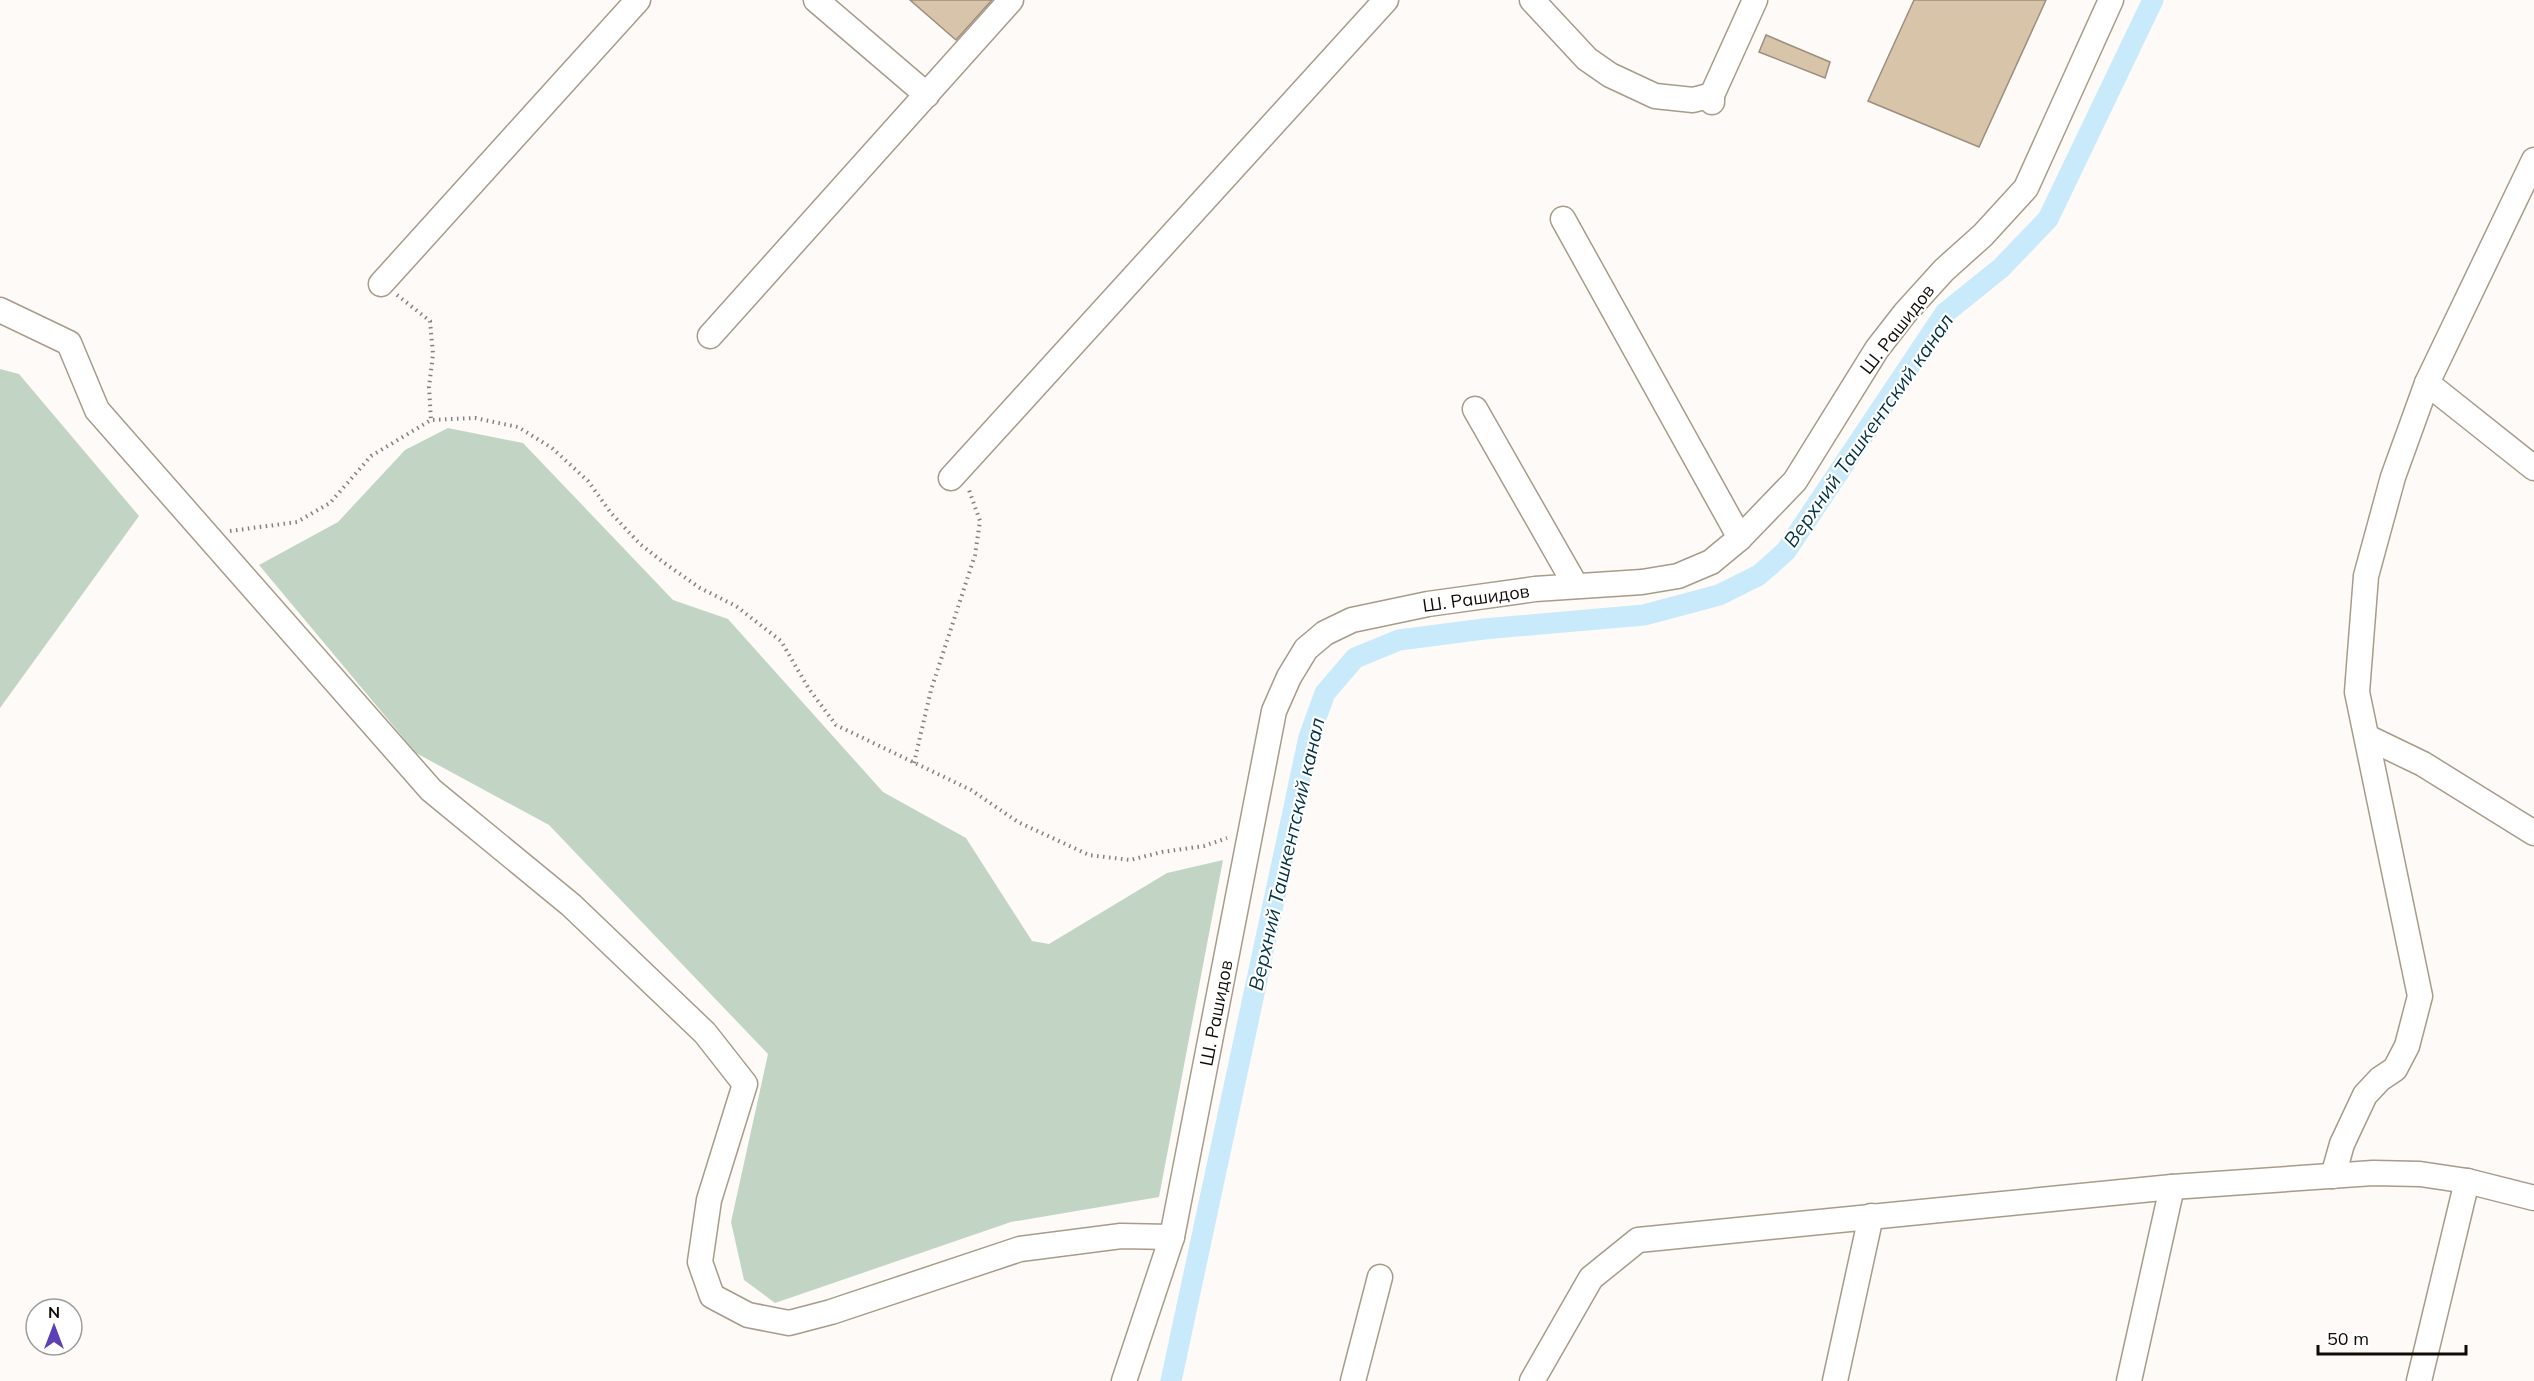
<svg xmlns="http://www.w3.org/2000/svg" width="2534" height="1381" font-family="Mulish,sans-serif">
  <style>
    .green { fill: #c2d5c4 }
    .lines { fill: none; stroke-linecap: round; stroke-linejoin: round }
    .canal { stroke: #c8eafb; stroke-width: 21 }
    .building { fill: #d8c4a9; stroke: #9c8f7d; stroke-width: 1.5 }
    .minor-casing { stroke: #a89b89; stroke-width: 27 }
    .path { stroke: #85817d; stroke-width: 4; stroke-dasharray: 1.5 4.5; stroke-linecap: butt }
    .minor { stroke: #fff; stroke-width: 24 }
    .labels { text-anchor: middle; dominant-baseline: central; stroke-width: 4.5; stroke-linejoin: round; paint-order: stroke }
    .street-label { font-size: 18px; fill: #100b06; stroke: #fff }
    .water-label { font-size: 20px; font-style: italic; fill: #023345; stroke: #fff }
  </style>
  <rect width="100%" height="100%" fill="#fdfaf7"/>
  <g class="green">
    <path d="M0 369 19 374 139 516 0 708Z"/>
    <path d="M448 428 523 443 673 600 728 619 883 792 966 838 1032 941 1049 944 1167 873 1223 860 1159 1197 1011 1222 775 1303 744 1280 731 1222 768 1054 549 825 416 753 259 565 338 522 405 450Z"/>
  </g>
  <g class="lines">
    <path class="canal" d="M1171 1381 1309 737 1325 693 1355 658 1399 640 1484 629 1644 615 1719 595 1759 575 1786 551 1945 313 2001 268 2048 219 2153 0"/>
  </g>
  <g class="building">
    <path d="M910 0H992L956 40Z"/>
    <path d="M1914 0H2046L1979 147 1868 101Z"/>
    <path d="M1766 35 1830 62 1825 78 1759 52Z"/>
  </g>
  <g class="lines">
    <defs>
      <g id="minor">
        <path d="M816 0 927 95"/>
        <path d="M1532 0 1587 59 1610 75 1655 96 1693 100 1712 95V102"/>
        <path d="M1712 95 1755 0"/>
        <path d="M1563 219 1740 538"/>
        <path d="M381 284 638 0"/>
        <path d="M0 310 69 343 97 410 431 790 571 905 705 1033 745 1084 709 1200 700 1262 712 1296 748 1315 789 1323 831 1312 1020 1249 1121 1236 1172 1237"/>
        <path d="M710 336 1011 0"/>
        <path d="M2427 383 2534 468"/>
        <path d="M1475 409 1576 586"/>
        <path d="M951 478 1386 0"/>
        <path d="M2367 737 2423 764 2534 833"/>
        <path d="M2333 1176 2342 1144 2365 1095 2380 1079 2395 1069 2407 1046 2420 996 2357 692 2366 576 2393 477 2427 383 2534 160"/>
        <path d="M1124 1381 1172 1237 1274 711 1289 677 1306 649 1325 633 1352 620 1428 604 1535 589 1642 582 1678 576 1711 562 1740 538 1795 481 1877 349 1905 313 1944 270 1983 235 2026 188 2111 0"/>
        <path d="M1353 1381 1380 1277"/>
        <path d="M1532 1381 1591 1278 1638 1240 2172 1187 2373 1173 2420 1174 2467 1181 2534 1198"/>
        <path d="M1835 1381 1871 1216"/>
        <path d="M2129 1381 2172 1187"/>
        <path d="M2419 1381 2467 1181"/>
      </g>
    </defs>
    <use href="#minor" class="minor-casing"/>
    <g class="path">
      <path d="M397 295 430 321 433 354 429 387 431 420"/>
      <path d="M230 531 297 522 330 503 371 456 431 420 475 418 518 427 552 448 588 481 611 513 640 544 663 562 700 588 736 606 781 641 809 689 836 725 971 790 1018 822 1089 855 1130 860 1162 852 1204 846 1227 838"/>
      <path d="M914 763 931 690 975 555 980 521 969 490"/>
    </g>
    <use href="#minor" class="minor"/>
  </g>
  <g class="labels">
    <g class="street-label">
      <text transform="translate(1897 329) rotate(-52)">Ш. Рашидов</text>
      <text transform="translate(1476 598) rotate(-8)">Ш. Рашидов</text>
      <text transform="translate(1216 1013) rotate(-79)">Ш. Рашидов</text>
    </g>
    <g class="water-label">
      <text transform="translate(1868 430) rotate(-55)">Верхний Ташкентский канал</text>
      <text transform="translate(1286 854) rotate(-77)">Верхний Ташкентский канал</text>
    </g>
  </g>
  <g transform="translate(54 1327)"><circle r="28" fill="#ffffff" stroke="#9f9d9b" stroke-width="1.5"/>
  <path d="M0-4.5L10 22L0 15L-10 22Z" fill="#5d3fb7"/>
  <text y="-9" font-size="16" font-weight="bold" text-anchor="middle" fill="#100b06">N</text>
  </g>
  <path d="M2318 1345v9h148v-9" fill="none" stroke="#100b06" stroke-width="3"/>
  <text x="2327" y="1345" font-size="18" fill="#100b06" stroke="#ffffff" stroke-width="4.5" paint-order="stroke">50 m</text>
</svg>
